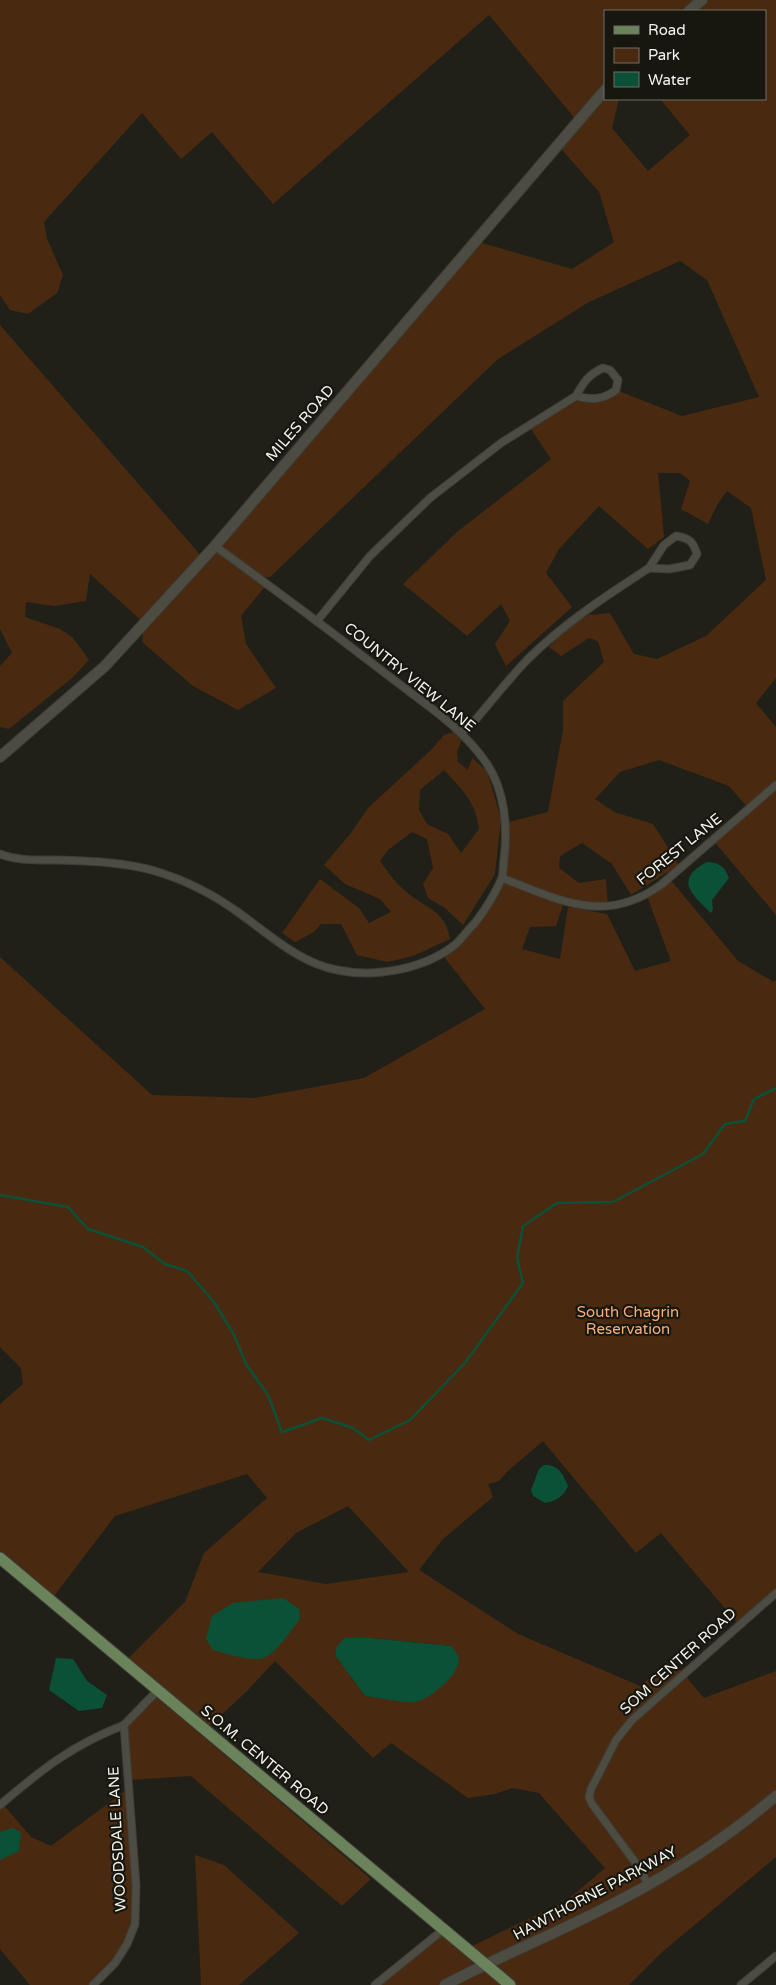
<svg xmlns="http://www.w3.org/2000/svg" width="776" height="1985" font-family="'Varela Round',sans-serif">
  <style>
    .green { fill: #492a11; fill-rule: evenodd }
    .water { fill: #0a5137 }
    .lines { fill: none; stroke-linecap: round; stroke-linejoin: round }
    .stream { stroke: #0a5137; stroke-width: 2.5 }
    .street-casing { stroke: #3d3d37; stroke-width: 9 }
    .secondary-casing { stroke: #3d3d37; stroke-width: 12 }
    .primary-casing { stroke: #3d3d37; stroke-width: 13 }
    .street { stroke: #4c4c43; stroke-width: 7 }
    .secondary { stroke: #4c4c43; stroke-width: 10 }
    .primary { stroke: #6a835a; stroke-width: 11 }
    .labels { text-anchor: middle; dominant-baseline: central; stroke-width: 4.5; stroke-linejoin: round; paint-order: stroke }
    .street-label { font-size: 15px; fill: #f4f4ee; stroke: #17170f }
    .park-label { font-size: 15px; fill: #f7af79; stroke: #17170f }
  </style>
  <rect width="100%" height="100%" fill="#202018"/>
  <g class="green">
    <path d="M0 0H776V678L756 703 776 727V915L713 840 749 809 729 786 659 760 620 772 595 799 614 812 653 824 679 865 631 895 612 864 582 843 560 856 559 868 579 883 606 879 608 907 564 902 556 926 530 927 522 949 560 959 568 907 607 914 635 971 671 961 647 896 669 878 738 961 774 982 776 980V1593L739 1625 661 1533 636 1553 543 1441 508 1471 499 1481 488 1484 493 1497 443 1539 419 1570 518 1634 640 1686 671 1659 704 1698 776 1671V1857L661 1953 629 1985H510L504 1981 500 1985H375L444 1929 465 1948 472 1946 566 1901 605 1868 539 1793 512 1788 495 1794 468 1798 391 1743 373 1758 275 1661 247 1691 205 1730 125 1662 185 1602 204 1553 267 1498 247 1474 115 1516 51 1600 0 1558V1404L23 1384 21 1368 0 1347V957L152 1095 255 1098 364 1078 485 1009 441 953 475 924 502 878 505 823 548 812 563 730V701L604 662 598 641 589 638 561 656 549 647 565 629 589 615 610 613 634 654 657 659 706 636 766 580 751 508 727 491 717 505 708 524 681 509 690 481 680 473H658L664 537 648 549 599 506 559 549 546 573 572 607 506 666 495 644 510 621 501 604 467 636 403 584 457 532 551 459 529 426 576 396 586 399 616 390 682 416 759 397 707 280 680 261 589 302 498 359 270 577H259L267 584 241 616 246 644 276 688 238 710 193 686 142 642 144 623 90 574 86 601 54 606 26 602 25 617 60 629 73 638 89 660 72 678 9 729 0 727V666L12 653 0 629V325L203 558 475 241 572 269 614 242 599 192 557 144 577 121 489 15 273 204 212 132 181 159 142 113 44 222 47 239 63 275 57 293 28 314 10 310 0 295ZM605 11H765V99H660L690 135 648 171 612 128 619 99H605ZM348 1506 409 1572 326 1584 258 1572 296 1533ZM345 1638H370L451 1646 384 1697 365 1696 335 1655Z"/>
    <path d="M453 732 462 739 457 752 458 762 468 770 472 758 487 771 501 819 495 874 463 925 445 908 428 898 423 884 433 868 427 839 412 832 388 850 380 861C387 871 394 881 403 889 423 908 445 908 450 939L413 956 388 962 357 955 341 924H321L314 932 295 942 282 933 320 879 359 908 369 923 391 912 380 899 345 884 324 865 351 833 368 808 430 751 444 735ZM444 770C462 789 476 802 479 829L461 853 448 834 427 824 419 810 420 790Z"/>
    <path d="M153 1694 371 1879 342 1906 191 1776 129 1780 124 1725Z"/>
    <path d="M129 1788 135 1924 127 1944 93 1985H30L0 1949V1805L2 1803 31 1837 51 1846Z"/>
    <path d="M195 1855 224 1865 299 1933 239 1985H201Z"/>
  </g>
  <g class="water">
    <path d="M707 862C719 862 725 867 729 878L712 900 713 910 711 913C693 895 673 880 707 862Z"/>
    <path d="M544 1465C558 1464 563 1474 568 1486 564 1496 556 1501 545 1503L533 1496 531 1490 539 1469Z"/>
    <path d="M283 1598 299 1609 300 1619C292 1629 275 1655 263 1658 251 1662 225 1653 213 1650L206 1639 212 1616 233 1603Z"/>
    <path d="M345 1638H370L451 1646C453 1649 457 1653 458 1656 464 1672 430 1699 416 1702 407 1704 376 1697 365 1696L335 1655 337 1646Z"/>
    <path d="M56 1658 73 1659 87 1681 107 1695 102 1708 79 1711 49 1690Z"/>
    <path d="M12 1828 21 1832 19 1851 0 1860V1832Z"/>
  </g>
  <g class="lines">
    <path class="stream" d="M0 1195 68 1207 88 1229 143 1247 165 1264 187 1271 214 1302 234 1335 246 1364 268 1395 282 1432 322 1418 353 1428 369 1440 410 1420 465 1363 523 1283 517 1258 523 1226 557 1203 613 1202 703 1154 725 1124 745 1121 754 1099 776 1088"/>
    <defs>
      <g id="street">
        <path d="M603 368 610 370 618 380 616 390C603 400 592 400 576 396 583 383 589 374 603 368Z"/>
        <path d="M676 536C689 538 693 541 697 554L690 565 669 569 649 568 664 545Z"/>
        <path d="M317 621 370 556 430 498 501 443 576 396"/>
        <path d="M462 732 472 724C490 703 508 680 527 660 563 624 606 596 649 568"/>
        <path d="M0 854C17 861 38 860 57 860 90 861 123 862 155 871 185 880 213 894 239 913 269 934 299 963 337 970 376 978 425 969 456 944 461 939 466 933 470 928 480 919 496 892 501 880 504 874 503 866 504 859 508 828 505 791 487 764 462 727 425 704 390 677 332 632 274 589 215 546"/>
        <path d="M502 878C560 900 605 926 662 884L776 785"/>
        <path d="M0 1805C41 1770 72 1745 124 1725"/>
        <path d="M649 1885 635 1862 592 1804 589 1797 591 1789 616 1740 632 1720 776 1593"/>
        <path d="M93 1985 115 1963 127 1944 135 1924 136 1885 124 1725 157 1691"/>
        <path d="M375 1985 444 1929"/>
        <path d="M741 1985 776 1956"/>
      </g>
      <g id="secondary">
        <path d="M689 11 702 0"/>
        <path d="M0 757 105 666 215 546 605 90"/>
        <path d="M445 1985C494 1959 545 1938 595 1913 660 1881 721 1843 776 1796"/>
      </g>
      <path id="primary" d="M0 1558 510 1985"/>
    </defs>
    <use href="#street" class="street-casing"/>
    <use href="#secondary" class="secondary-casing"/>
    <use href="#primary" class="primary-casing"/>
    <use href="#street" class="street"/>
    <use href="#secondary" class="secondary"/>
    <use href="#primary" class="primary"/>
  </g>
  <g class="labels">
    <g class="street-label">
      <text transform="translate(300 423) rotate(-49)">MILES ROAD</text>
      <text transform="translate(410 677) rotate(39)">COUNTRY VIEW LANE</text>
      <text transform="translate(679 849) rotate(-39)">FOREST LANE</text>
      <text transform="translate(678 1661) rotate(-42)">SOM CENTER ROAD</text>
      <text transform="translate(265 1760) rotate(40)">S.O.M. CENTER ROAD</text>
      <text transform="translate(117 1839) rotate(-93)">WOODSDALE LANE</text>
      <text transform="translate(595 1893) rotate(-28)">HAWTHORNE PARKWAY</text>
    </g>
    <g class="park-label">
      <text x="628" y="1312">South Chagrin<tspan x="628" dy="17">Reservation</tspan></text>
    </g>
  </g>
  <rect x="604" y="10" width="162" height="90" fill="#17170f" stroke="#6f6f68"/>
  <rect x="614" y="26" width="25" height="8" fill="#6a835a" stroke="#6f6f68"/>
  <text x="648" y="35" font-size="15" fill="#f4f4ee">Road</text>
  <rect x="614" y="48" width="25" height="15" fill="#492a11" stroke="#6f6f68"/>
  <text x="648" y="60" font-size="15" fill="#f4f4ee">Park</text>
  <rect x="614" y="72" width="25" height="15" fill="#0a5137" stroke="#6f6f68"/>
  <text x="648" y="85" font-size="15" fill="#f4f4ee">Water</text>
</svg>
